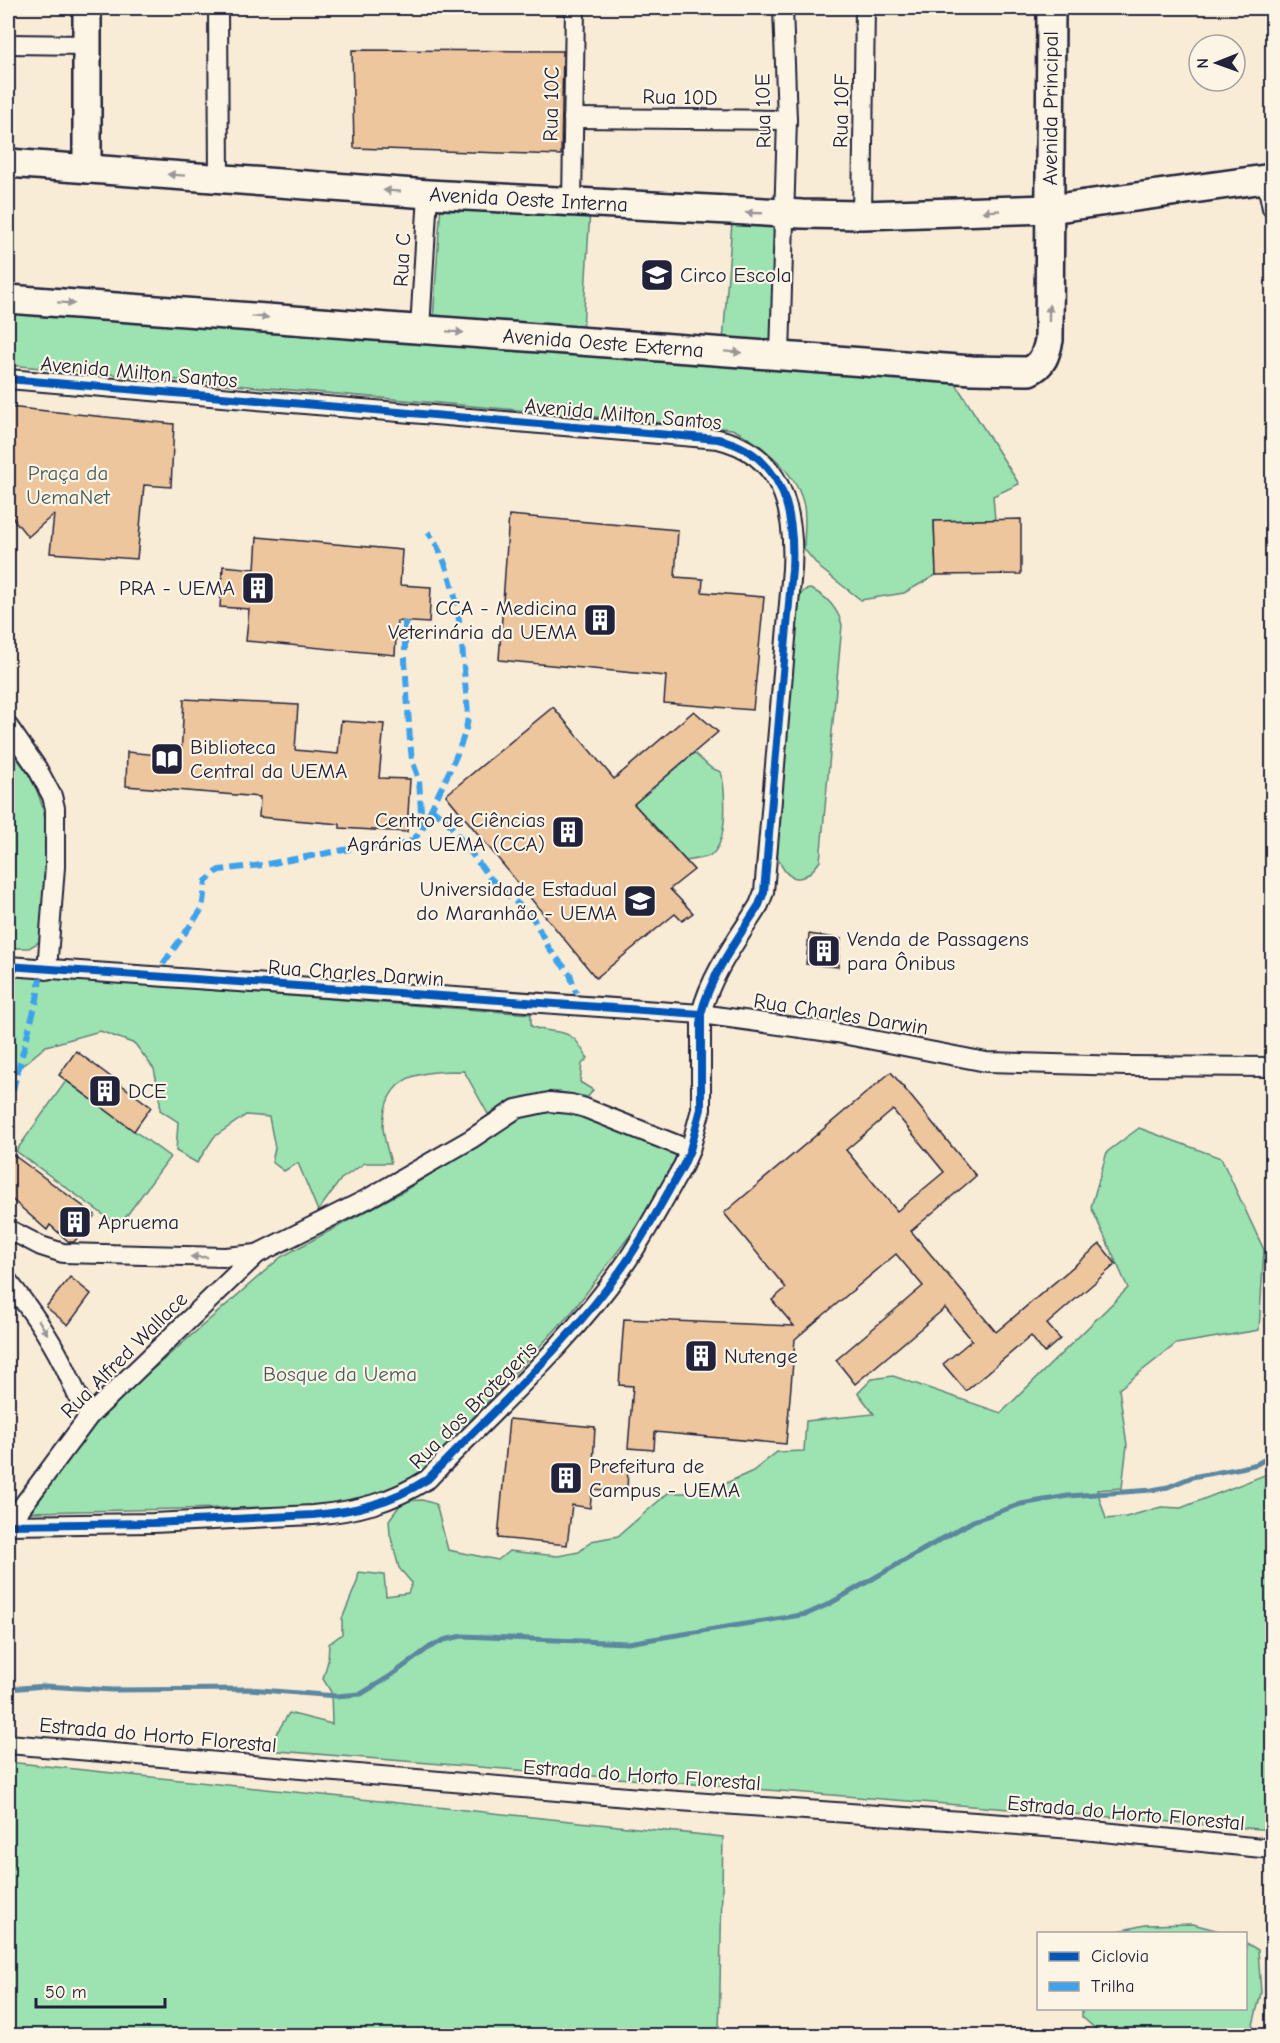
<svg xmlns="http://www.w3.org/2000/svg" width="1280" height="2043" font-family="'Comic Neue',sans-serif">
  <style>
    .green { fill: #9ce3b1; stroke: #5f8276; stroke-width: 1.5 }
    .lines { fill: none; stroke-linecap: round; stroke-linejoin: round }
    .stream { stroke: #5c87a0; stroke-width: 5 }
    .building { fill: #edc69d; stroke: #22223b; stroke-width: 1.5; fill-rule: evenodd }
    .street-casing { stroke: #22223b; stroke-width: 22 }
    .secondary-casing { stroke: #22223b; stroke-width: 32 }
    .street { stroke: #fcf5e5; stroke-width: 18 }
    .secondary { stroke: #fcf5e5; stroke-width: 27 }
    .quiet { stroke: #3ea2ec; stroke-width: 6; stroke-dasharray: 12 6; stroke-linecap: butt }
    .cycleway-casing { stroke: #fcf5e5; stroke-width: 11 }
    .cycleway { stroke: #0057b8; stroke-width: 8 }
    .oneway { fill: #9a9698 }
    .labels { text-anchor: middle; dominant-baseline: central; stroke-width: 4.5; stroke-linejoin: round; paint-order: stroke }
    .street-label { font-size: 21px; fill: #22223b; stroke: #fcf5e5 }
    .poi-label { font-size: 21px; fill: #22223b; stroke: #fcf5e5; text-anchor: start }
    .park-label { font-size: 21px; fill: #475c5e; stroke: #fcf5e5 }
  </style>
  <rect width="100%" height="100%" fill="#f9ecd7"/>
  <filter id="ink" filterUnits="userSpaceOnUse"><feTurbulence type="fractalNoise" baseFrequency=".0167" numOctaves="2"/><feDisplacementMap in="SourceGraphic" scale="12" xChannelSelector="R" yChannelSelector="G"/><feConvolveMatrix kernelMatrix="1 2 1 2 8 2 1 2 1" color-interpolation-filters="sRGB"/></filter>
  <g filter="url(#ink)">
    <g class="green">
      <path d="M441 203 590 210 583 328 433 320Z"/>
      <path d="M780 221 774 347 723 342 732 222Z"/>
      <path d="M8 311 952 378 1019 484 993 496 995 520 934 521 936 575 904 593 861 600 820 568 804 549C804 535 807 516 803 502 795 471 760 442 732 429L8 365Z"/>
      <path d="M810 589C826 595 838 609 842 625L820 861C799 891 782 878 775 847L800 595 805 590Z"/>
      <path d="M8 747C15 757 24 766 30 777 58 823 45 884 40 935L39 942 29 948H8Z"/>
      <path d="M694 753 711 768 721 772C726 789 729 847 709 856 702 859 693 859 686 861L634 804Z"/>
      <path d="M8 975 531 1014V1026C544 1033 563 1029 573 1038 579 1042 583 1052 588 1058L582 1064 580 1082 593 1090 588 1097 560 1092 524 1097 488 1114 464 1071C420 1071 385 1073 383 1126 383 1137 388 1151 391 1163H365L341 1179 318 1211 298 1163 284 1171 272 1162 275 1148 269 1117 246 1115 214 1137 197 1163 176 1151 178 1122 160 1110V1096L154 1069 135 1044 100 1031 46 1046 16 1071 8 1101Z"/>
      <path d="M66 1081 170 1157 119 1226 16 1151Z"/>
      <path d="M570 1107 677 1155 646 1214 572 1312 415 1479 366 1500 324 1506 31 1512 85 1435 106 1410 281 1257 404 1191 511 1122 541 1109Z"/>
      <path d="M1139 1128 1221 1158 1264 1250 1259 1330 1176 1344 1119 1389 1127 1445 1122 1488 1097 1490 1106 1519 1126 1517 1161 1507 1181 1508 1272 1472V1830L266 1750 289 1713 332 1724 331 1692 323 1679 328 1661 329 1644 342 1634V1619L357 1582 359 1572 384 1575 386 1596 408 1593 412 1583 399 1568 390 1534 389 1520 403 1501 422 1500 436 1504 448 1550 498 1560 509 1551 558 1556 579 1552 591 1541 618 1536 668 1493H689L713 1489 753 1471 777 1452 804 1451 806 1421 874 1414 858 1393 872 1379 893 1376 1001 1413 1128 1288 1091 1207 1107 1152Z"/>
      <path d="M8 1762 723 1837 719 2035H8Z"/>
      <path d="M1193 1924 1227 1933H1109L1145 1925Z"/>
      <path d="M1246 1943 1258 1950 1261 1993 1252 2029 1258 2035H1108L1097 2030 1082 2017V2009L1246 2008Z"/>
    </g>
    <g class="lines">
      <path class="stream" d="M8 1689 45 1686 112 1690 249 1689 336 1696 361 1694 389 1677 430 1647 444 1640 462 1636 628 1643 807 1614 829 1604 973 1521 1021 1504 1068 1496 1152 1490 1168 1487 1192 1477 1241 1468 1257 1464 1272 1455"/>
    </g>
    <g class="building">
      <path d="M352 50 563 51 561 155 354 148Z"/>
      <path d="M8 407 174 424 171 487 144 485 137 559 50 553 54 514 28 537 8 512Z"/>
      <path d="M509 515 678 530 675 577 703 579 702 592 764 597 753 710 664 703 666 676 499 660Z"/>
      <path d="M1021 519V574L936 575 934 521Z"/>
      <path d="M257 537 402 550 400 585 431 587 429 623 397 621 395 655 246 641 249 609 220 607 223 566 255 569Z"/>
      <path d="M184 699 298 705 295 750 338 754 341 721 384 724 379 778 410 779 407 832 340 828V824L259 817 260 797 126 786 127 752 181 757Z"/>
      <path d="M553 707 614 779 694 711 718 732 634 804 694 870 670 889 693 913 682 921 675 914 596 978 446 795Z"/>
      <path d="M809 934 841 939 838 967 806 964Z"/>
      <path d="M76 1051 151 1107 134 1131 59 1075Z"/>
      <path d="M891 1072 976 1176 911 1231 996 1332 1100 1244 1116 1264 1047 1324 1060 1339 1044 1353 1031 1336 966 1391 943 1364 972 1340 945 1308 855 1384 836 1360 923 1286 896 1254 795 1339 786 1444 655 1432 654 1450 628 1448 633 1386 619 1385 624 1319 794 1326 772 1300 786 1288 724 1213ZM893 1110 944 1172 897 1211 846 1150Z"/>
      <path d="M8 1151 95 1215 74 1242H69L50 1225 47 1230 8 1196Z"/>
      <path d="M70 1277 91 1294 68 1325 46 1307Z"/>
      <path d="M509 1419 595 1427 593 1464 628 1466 627 1492 592 1489 590 1508 572 1505 567 1545 498 1538Z"/>
    </g>
    <g class="lines">
      <defs>
        <g id="street">
          <path d="M218 8 219 178"/>
          <path d="M8 44 87 45"/>
          <path d="M573 118 787 120"/>
          <path d="M1266 179 1272 208"/>
          <path d="M572 202 575 8"/>
          <path d="M862 215 865 8"/>
          <path d="M420 329 428 194"/>
          <path d="M780 355 787 120 783 8"/>
          <path d="M8 379 718 439C783 454 795 511 792 569L764 892 759 905C737 940 711 974 701 1014V1109L690 1150 683 1166C663 1200 645 1236 622 1268 567 1346 493 1410 428 1479 390 1503 357 1511 313 1515L153 1523 8 1525"/>
          <path d="M8 726 37 768 52 796 55 808V867L47 970"/>
          <path d="M8 966 701 1014 837 1033 986 1062 1126 1066 1272 1067"/>
          <path d="M8 1229 41 1246 63 1253 225 1257 257 1254 367 1199 471 1139 516 1109 549 1102 571 1104 585 1108 690 1150"/>
          <path d="M8 1281C28 1306 47 1332 62 1362 72 1380 76 1399 90 1415"/>
          <path d="M9 1524 90 1415 257 1254"/>
          <path d="M8 1744 651 1799 1073 1829 1272 1849"/>
        </g>
        <g id="secondary">
          <path d="M87 8V169"/>
          <path id="s1" d="M8 163 428 194 802 214 862 215 1050 209 1272 178"/>
          <path id="s2" d="M8 299 972 370 1029 371C1043 365 1046 354 1049 340L1051 8"/>
        </g>
      </defs>
      <use href="#street" class="street-casing"/>
      <use href="#secondary" class="secondary-casing"/>
      <use href="#street" class="street"/>
      <use href="#secondary" class="secondary"/>
      <g class="quiet">
        <path d="M405 621V661L410 741 412 760 419 779 422 828"/>
        <path d="M431 808 448 822 489 877 533 918 550 950 570 974 576 993"/>
        <path d="M163 964 202 909 206 881 219 870 262 865 355 848 398 846 413 840 422 830C435 797 460 756 467 724 469 711 466 695 465 682 461 631 458 574 428 532"/>
        <path d="M8 1108 37 999 40 978"/>
      </g>
      <defs>
        <g id="cycleway">
          <path d="M8 379 718 439C783 454 795 511 792 569L764 892 759 905C737 940 711 974 701 1014V1109L690 1150 683 1166C663 1200 645 1236 622 1268 567 1346 493 1410 428 1479 390 1503 357 1511 313 1515L153 1523 8 1525"/>
          <path d="M8 966 701 1014"/>
        </g>
      </defs>
      <use href="#cycleway" class="cycleway-casing"/>
      <use href="#cycleway" class="cycleway"/>
    </g>
    <defs><path id="oneway-solid" d="M-6-.8H1V-3.2L6.5 0L1 3.2V.8H-6Z" transform="scale(1.5)"/></defs>
    <g class="oneway">
      <use href="#oneway-solid" transform="translate(176 175) rotate(-176)"/>
      <use href="#oneway-solid" transform="translate(392 191) rotate(-176)"/>
      <use href="#oneway-solid" transform="translate(991 211) rotate(177)"/>
      <use href="#oneway-solid" transform="translate(754 213) rotate(-178)"/>
      <use href="#oneway-solid" transform="translate(66 303) rotate(4)"/>
      <use href="#oneway-solid" transform="translate(1049 313) rotate(-90)"/>
      <use href="#oneway-solid" transform="translate(260 317) rotate(4)"/>
      <use href="#oneway-solid" transform="translate(455 332) rotate(4)"/>
      <use href="#oneway-solid" transform="translate(733 352) rotate(4)"/>
      <use href="#oneway-solid" transform="translate(199 1257) rotate(-178)"/>
      <use href="#oneway-solid" transform="translate(43 1327) rotate(58)"/>
    </g>
  </g>
  <defs>
    <symbol id="school-square" viewBox="-11 -11 22 22"><rect x="-9" y="-9" width="18" height="18" rx="4" fill="#22223b" stroke="#fcf5e5"/><path d="M0-5L7-2L0 1L-7-2ZM-4 1L0 2.5L4 1V4Q0 6-4 4Z" fill="#fff"/></symbol>
    <symbol id="building-square" viewBox="-11 -11 22 22"><rect x="-9" y="-9" width="18" height="18" rx="4" fill="#22223b" stroke="#fcf5e5"/><path d="M-4-6H4V6H1V3H-1V6H-4ZM-2.5-4.3h1.7v1.8h-1.7ZM.8-4.3h1.7v1.8H.8ZM-2.5-1h1.7V.8h-1.7ZM.8-1h1.7V.8H.8Z" fill="#fff"/></symbol>
    <symbol id="library-square" viewBox="-11 -11 22 22"><rect x="-9" y="-9" width="18" height="18" rx="4" fill="#22223b" stroke="#fcf5e5"/><path d="M-6-4Q-3-5.5-.7-3.5V5Q-3 3-6 4ZM6-4Q3-5.5 .7-3.5V5Q3 3 6 4Z" fill="#fff"/></symbol>
    <symbol id="university-square" viewBox="-11 -11 22 22"><rect x="-9" y="-9" width="18" height="18" rx="4" fill="#22223b" stroke="#fcf5e5"/><path d="M0-5L7-2L0 1L-7-2ZM-4 1L0 2.5L4 1V4Q0 6-4 4Z" fill="#fff"/></symbol>
  </defs>
  <g fill-rule="evenodd">
    <use href="#school-square" x="638" y="256" width="38" height="38"/>
    <use href="#building-square" x="239" y="569" width="38" height="38"/>
    <use href="#building-square" x="581" y="601" width="38" height="38"/>
    <use href="#library-square" x="148" y="740" width="38" height="38"/>
    <use href="#building-square" x="549" y="813" width="38" height="38"/>
    <use href="#university-square" x="621" y="882" width="38" height="38"/>
    <use href="#building-square" x="805" y="932" width="38" height="38"/>
    <use href="#building-square" x="86" y="1072" width="38" height="38"/>
    <use href="#building-square" x="56" y="1203" width="38" height="38"/>
    <use href="#building-square" x="682" y="1337" width="38" height="38"/>
    <use href="#building-square" x="547" y="1459" width="38" height="38"/>
  </g>
  <g class="labels">
    <g class="street-label">
      <text transform="translate(680 97) rotate(1)">Rua 10D</text>
      <text transform="translate(551 104) rotate(-89)">Rua 10C</text>
      <text stroke="none"><textPath href="#s2" startOffset="1294">Avenida Principal</textPath></text>
      <text transform="translate(763 111) rotate(-91)">Rua 10E</text>
      <text transform="translate(841 111) rotate(-89)">Rua 10F</text>
      <text stroke="none"><textPath href="#s1" startOffset="522">Avenida Oeste Interna</textPath></text>
      <text transform="translate(402 260) rotate(-87)">Rua C</text>
      <text stroke="none"><textPath href="#s2" startOffset="597">Avenida Oeste Externa</textPath></text>
      <text transform="translate(139 372) rotate(5)">Avenida Milton Santos</text>
      <text transform="translate(623 414) rotate(5)">Avenida Milton Santos</text>
      <text transform="translate(356 973) rotate(4)">Rua Charles Darwin</text>
      <text transform="translate(841 1014) rotate(9)">Rua Charles Darwin</text>
      <text transform="translate(124 1355) rotate(-45)">Rua Alfred Wallace</text>
      <text transform="translate(473 1405) rotate(-45)">Rua dos Brotegeris</text>
      <text transform="translate(158 1735) rotate(5)">Estrada do Horto Florestal</text>
      <text transform="translate(642 1775) rotate(4)">Estrada do Horto Florestal</text>
      <text transform="translate(1126 1813) rotate(5)">Estrada do Horto Florestal</text>
    </g>
    <g class="poi-label">
      <text x="680" y="275">Circo Escola</text>
      <text x="235" y="588" text-anchor="end">PRA - UEMA</text>
      <text x="577" y="608" text-anchor="end">CCA - Medicina<tspan x="577" dy="24">Veterinária da UEMA</tspan></text>
      <text x="190" y="747">Biblioteca<tspan x="190" dy="24">Central da UEMA</tspan></text>
      <text x="545" y="820" text-anchor="end">Centro de Ciências<tspan x="545" dy="24">Agrárias UEMA (CCA)</tspan></text>
      <text x="617" y="889" text-anchor="end">Universidade Estadual<tspan x="617" dy="24">do Maranhão - UEMA</tspan></text>
      <text x="847" y="939">Venda de Passagens<tspan x="847" dy="24">para Ônibus</tspan></text>
      <text x="128" y="1091">DCE</text>
      <text x="98" y="1222">Apruema</text>
      <text x="724" y="1356">Nutenge</text>
      <text x="589" y="1466">Prefeitura de<tspan x="589" dy="24">Campus - UEMA</tspan></text>
    </g>
    <g class="park-label">
      <text x="68" y="473">Praça da<tspan x="68" dy="24">UemaNet</tspan></text>
      <text x="340" y="1374">Bosque da Uema</text>
    </g>
  </g>
  <rect width="1280" height="2043" fill="none" stroke="#fcf5e5" stroke-width="30"/>
  <rect x="15" y="15" width="1250" height="2013" fill="none" stroke="#22223b" stroke-width="2" filter="url(#ink)"/>
  <rect x="1037" y="1932" width="210" height="78" fill="#fcf5e5" stroke="#a5a1a1" stroke-width="1.5"/>
  <rect x="1049" y="1952" width="30" height="9" fill="#0057b8" stroke="#a5a1a1" stroke-width="1.5"/>
  <text x="1091" y="1962" font-size="18" fill="#22223b">Ciclovia</text>
  <rect x="1049" y="1982" width="30" height="9" fill="#3ea2ec" stroke="#a5a1a1" stroke-width="1.5"/>
  <text x="1091" y="1992" font-size="18" fill="#22223b">Trilha</text>
  <g transform="translate(1217 63) rotate(269)"><circle r="28" fill="#fcf5e5" stroke="#a5a1a1" stroke-width="1.5"/>
  <path d="M0-4.5L10 22L0 15L-10 22Z" fill="#22223b"/>
  <text y="-9" font-size="16" font-weight="bold" text-anchor="middle" fill="#22223b">N</text>
  </g>
  <path d="M36 1998v9h129v-9" fill="none" stroke="#22223b" stroke-width="3"/>
  <text x="45" y="1998" font-size="18" fill="#22223b" stroke="#fcf5e5" stroke-width="4.5" paint-order="stroke">50 m</text>
</svg>
